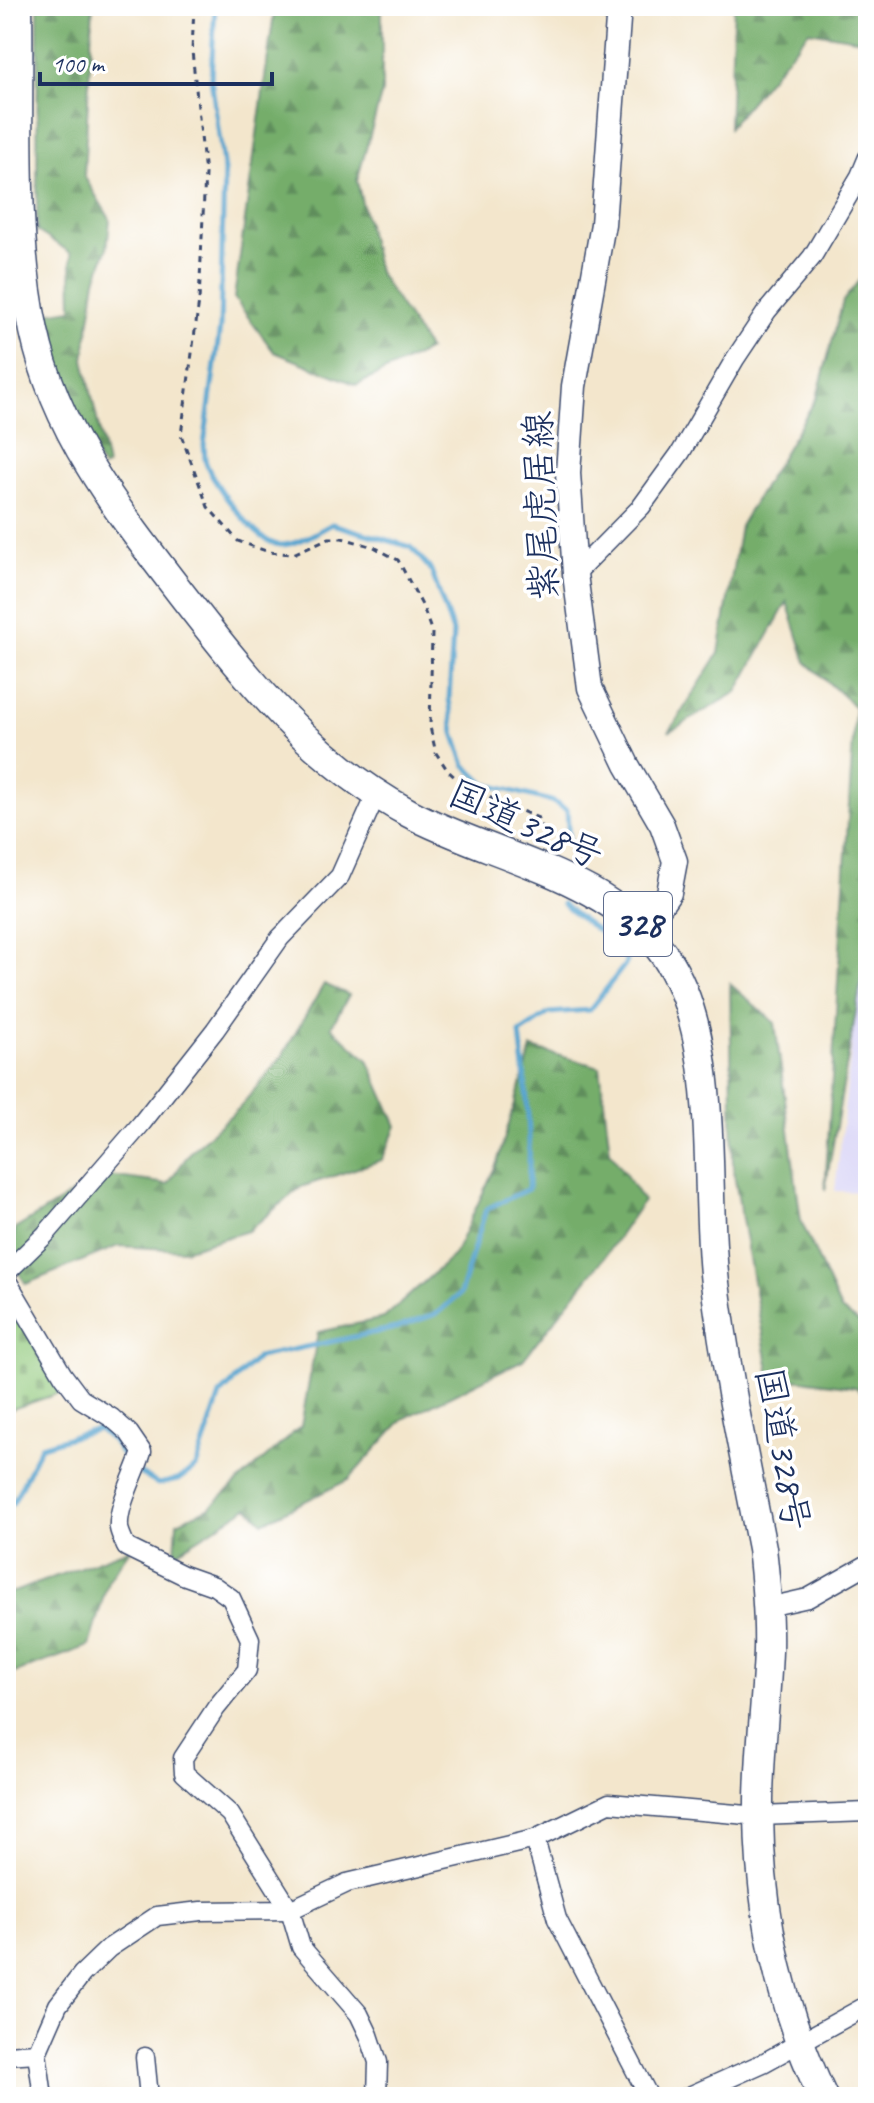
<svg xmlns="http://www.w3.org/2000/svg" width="874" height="2103" font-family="Caveat,'Klee One',sans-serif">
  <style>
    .built { fill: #dad6f7 }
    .forest { fill: url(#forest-firs); stroke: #486e64; stroke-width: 2 }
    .cemetery { fill: url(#cemetery-stones); stroke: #567c6c; stroke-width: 2 }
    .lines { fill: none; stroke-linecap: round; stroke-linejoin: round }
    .stream { stroke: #55a3ce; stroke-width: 5 }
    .minor-casing { stroke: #3b4a6e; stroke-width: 21 }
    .major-casing { stroke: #3b4a6e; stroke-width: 27 }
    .highway-casing { stroke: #3b4a6e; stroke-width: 31 }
    .path { stroke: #3b4a6e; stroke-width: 3; stroke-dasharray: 6 6; stroke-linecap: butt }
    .minor { stroke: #fff; stroke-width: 18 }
    .major { stroke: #fff; stroke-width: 24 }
    .highway { stroke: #fff; stroke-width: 28 }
    .labels { text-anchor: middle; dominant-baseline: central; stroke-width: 7; stroke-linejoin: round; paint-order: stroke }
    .shield { fill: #fff; stroke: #5f6d8e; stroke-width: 2 }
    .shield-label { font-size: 36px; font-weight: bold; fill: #1b2f5e }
    .street-label { font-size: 38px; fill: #1b2f5e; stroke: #fff }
  </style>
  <defs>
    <pattern id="forest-firs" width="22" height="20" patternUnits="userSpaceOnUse" patternTransform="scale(2)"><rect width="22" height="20" fill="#74ad6b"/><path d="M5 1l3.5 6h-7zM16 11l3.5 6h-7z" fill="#5e8d5b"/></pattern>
    <pattern id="cemetery-stones" width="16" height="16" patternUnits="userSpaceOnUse" patternTransform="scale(2)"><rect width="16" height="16" fill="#91c97b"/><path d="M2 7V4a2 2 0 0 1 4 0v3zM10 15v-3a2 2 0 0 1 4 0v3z" fill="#76a468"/></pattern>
  </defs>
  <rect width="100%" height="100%" fill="#fff"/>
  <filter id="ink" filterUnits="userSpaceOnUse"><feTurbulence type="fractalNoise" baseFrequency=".0125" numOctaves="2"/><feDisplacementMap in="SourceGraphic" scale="16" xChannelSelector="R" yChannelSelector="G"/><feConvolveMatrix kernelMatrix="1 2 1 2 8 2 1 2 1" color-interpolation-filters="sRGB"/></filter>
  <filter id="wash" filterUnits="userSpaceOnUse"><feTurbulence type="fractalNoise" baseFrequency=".006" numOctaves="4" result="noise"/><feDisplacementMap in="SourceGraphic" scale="32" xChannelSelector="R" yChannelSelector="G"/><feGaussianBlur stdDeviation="1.8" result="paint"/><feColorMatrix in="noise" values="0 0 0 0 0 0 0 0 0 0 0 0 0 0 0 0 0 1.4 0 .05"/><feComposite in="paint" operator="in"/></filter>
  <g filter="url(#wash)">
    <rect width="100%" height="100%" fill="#f3e6cc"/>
    <path class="built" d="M868 904V1192L835 1191Z"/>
    <g class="forest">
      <path d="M38 6H93L84 176 110 219 107 249 96 280 84 359 107 466 103 468 76 422 40 314 72 309 71 253 37 231Z"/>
      <path d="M275 6H382V92L357 181 378 272 429 350 357 385 274 352 234 298Z"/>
      <path d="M734 6H868V41L809 31 729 127Z"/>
      <path d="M868 269V942L825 1190 855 707 806 662 787 602 737 692 669 732 719 653 740 526 817 397 843 301Z"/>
      <path d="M324 984 349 995 331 1027 368 1060 397 1126 382 1160 301 1187 248 1231 184 1250 118 1246 26 1284 11 1260 15 1229 103 1175 168 1184 191 1151 240 1107 281 1058Z"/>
      <path d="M730 984 775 1023 801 1221 841 1310 868 1329V1396L855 1387 770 1376 733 1169Z"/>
      <path d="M532 1048 600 1067 610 1151 643 1201 603 1259 523 1360 403 1419 348 1480 263 1522 248 1507 175 1553 177 1522 209 1508 301 1426 318 1332 384 1318 454 1255 497 1163Z"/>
      <path d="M131 1548 108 1581 89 1646 6 1676V1592H14Z"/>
    </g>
    <path class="cemetery" d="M6 1306 30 1337 60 1393 6 1411Z"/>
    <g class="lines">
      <g class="stream">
        <path d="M215 6 211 78 224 171 220 327 204 445C205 450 204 458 206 463 213 484 257 544 280 545 298 545 317 532 332 524L411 547 431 570 453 632 449 699 454 733 465 765 485 784 551 801 567 810 569 843"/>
        <path d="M139 1473 158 1484 178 1480 196 1467 220 1395 258 1357 396 1328 436 1314 460 1294 486 1209 528 1189C532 1136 526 1085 520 1033L549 1013 590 1010 627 962C617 939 583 923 563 904"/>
        <path d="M6 1510 14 1501 41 1446 98 1429 113 1441 130 1469"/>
      </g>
    </g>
  </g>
  <g filter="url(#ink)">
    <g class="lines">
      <defs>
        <g id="minor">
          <path d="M575 574 641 507 681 452 735 359 767 311 812 257 860 176 868 157"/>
          <path d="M6 1273 45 1235 141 1124 215 1030 280 938 340 876 376 795"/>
          <path d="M6 1279 63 1375 81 1399 112 1418 129 1433 142 1452C136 1473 117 1506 119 1528 120 1534 124 1541 126 1547L183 1575 214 1586 231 1598 250 1639 247 1670 216 1708 183 1758 184 1773 230 1814 290 1910 301 1947 359 2014 369 2035 378 2062 377 2097"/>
          <path d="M768 1607 808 1598 868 1564"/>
          <path d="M535 1839 557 1919 649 2097"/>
          <path d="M6 2055 37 2053"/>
          <path d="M145 2057 149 2097"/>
          <path d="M43 2097 37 2053 58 2005 82 1974 109 1948 157 1916 201 1911 290 1910 347 1883 535 1839 609 1803 759 1816 868 1812"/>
          <path d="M687 2097 763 2063 868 2005"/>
        </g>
        <path id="major" d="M619 6 603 224 574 386 568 473 575 574 590 688 627 765 662 825 675 861 669 893 644 929"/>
        <path id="highway" d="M18 6C20 110 12 230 34 331 56 434 120 514 183 596 249 681 312 761 409 813 491 857 610 875 665 956 722 1040 703 1183 715 1283 726 1372 745 1461 762 1548 766 1583 769 1617 768 1651 766 1706 758 1760 759 1815 760 1912 781 2009 823 2097"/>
      </defs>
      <use href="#minor" class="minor-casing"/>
      <use href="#major" class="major-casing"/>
      <use href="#highway" class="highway-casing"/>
      <path class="path" d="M194 6 192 51 205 174 199 301 181 435 208 507 238 541 269 552 293 554 329 538H342L374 547 398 560 423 607 432 633 430 727 436 753 448 771 467 788 538 818 543 834 542 846"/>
      <use href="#minor" class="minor"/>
      <use href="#major" class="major"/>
      <use href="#highway" class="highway"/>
    </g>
  </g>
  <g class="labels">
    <rect class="shield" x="604" y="892" width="68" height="64" rx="6"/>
    <g class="shield-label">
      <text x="638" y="924">328</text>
    </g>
    <g class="street-label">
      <text transform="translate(541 506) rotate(-92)">紫尾虎居線</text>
      <text transform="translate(526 824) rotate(24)">国道328号</text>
      <text transform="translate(783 1449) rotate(80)">国道328号</text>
    </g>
  </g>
  <rect width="874" height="2103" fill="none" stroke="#fff" stroke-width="32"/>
  <path d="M40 72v12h232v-12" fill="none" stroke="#1b2f5e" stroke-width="4"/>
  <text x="52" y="72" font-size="24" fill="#1b2f5e" stroke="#ffffff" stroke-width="6" paint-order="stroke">100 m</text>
</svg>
